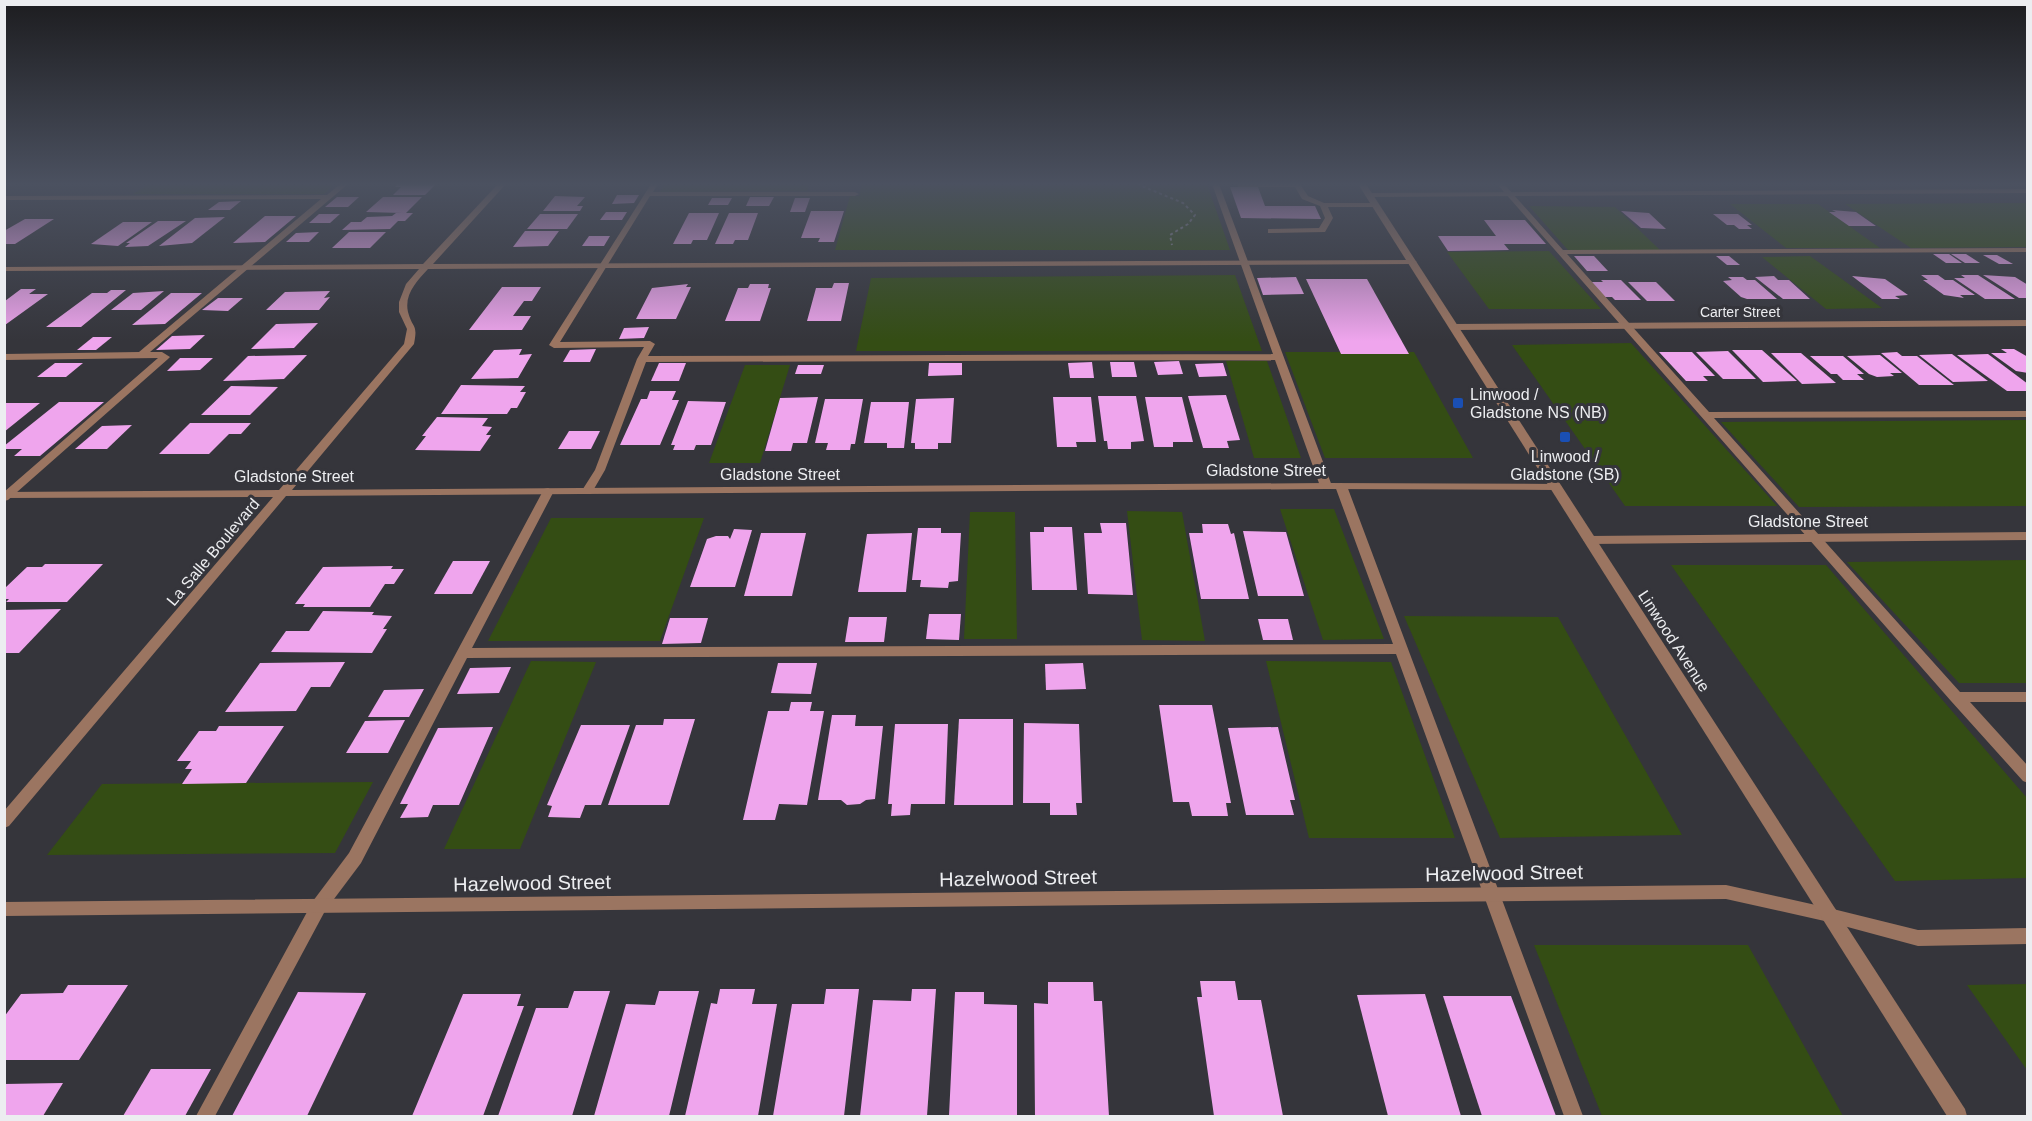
<svg xmlns="http://www.w3.org/2000/svg" width="2032" height="1121" font-family="Helvetica,sans-serif">
  <style>
    .green { fill: #344d14 }
    .building { fill: #efa5ed }
    .lines { fill: none; stroke-linecap: round; stroke-linejoin: round }
    .path { stroke: #88888d; stroke-width: 2; stroke-dasharray: 3 3; stroke-linecap: butt }
    .service { fill: #9b7561; fill-rule: evenodd }
    .minor { fill: #9b7561; fill-rule: evenodd }
    .tertiary { fill: #9b7561; fill-rule: evenodd }
    .transit-dot { fill: #1a4fb4; stroke: #35353b; stroke-width: 2 }
    .labels { text-anchor: middle; dominant-baseline: central; stroke-width: 6; stroke-linejoin: round; paint-order: stroke }
    .far-street-label { font-size: 14px; fill: #ecedf0; stroke: #35353b }
    .poi-label { font-size: 16px; fill: #ecedf0; stroke: #35353b; text-anchor: start }
    .street-label { font-size: 16px; fill: #ecedf0; stroke: #35353b }
    .near-street-label { font-size: 20px; fill: #ecedf0; stroke: #35353b }
  </style>
  <rect width="100%" height="100%" fill="#35353b"/>
  <g class="green">
    <path d="M149 184H335L324 194H133Z"/>
    <path d="M664 184H809L807 191 660 192Z"/>
    <path d="M862 184H1207L1230 250H835L850 196H859Z"/>
    <path d="M2027 203V247L1911 248 1845 204Z"/>
    <path d="M1730 204H1818L1880 248H1786Z"/>
    <path d="M1529 206 1615 207 1660 250H1568Z"/>
    <path d="M1549 251 1601 309H1489L1447 252Z"/>
    <path d="M1810 256 1882 308 1826 309 1762 257Z"/>
    <path d="M1235 275 1262 351H856L871 278Z"/>
    <path d="M1631 343 1777 506H1625L1512 345Z"/>
    <path d="M1285 352H1414L1473 458H1325Z"/>
    <path d="M1226 361H1267L1301 458H1254Z"/>
    <path d="M745 365H790L760 463H709Z"/>
    <path d="M2027 420V506L1799 507 1721 422Z"/>
    <path d="M1280 509H1334L1384 639 1323 640Z"/>
    <path d="M1127 511 1182 512 1205 641 1142 640Z"/>
    <path d="M970 512H1015L1017 639H964Z"/>
    <path d="M551 518H704L660 641H488Z"/>
    <path d="M2027 560V683H1959L1847 562Z"/>
    <path d="M1671 565H1826L2027 798V878L1895 881Z"/>
    <path d="M1404 616 1558 617 1682 835 1500 838Z"/>
    <path d="M531 661 596 662 520 849H444Z"/>
    <path d="M1266 661 1391 662 1455 838H1309Z"/>
    <path d="M373 782 335 853 47 855 102 784Z"/>
    <path d="M1534 945H1748L1843 1116H1602Z"/>
    <path d="M2027 984H2028L2027 1070 1967 985Z"/>
  </g>
  <g class="building">
    <path d="M398 184H436L425 195H393L401 187H395Z"/>
    <path d="M1230 187H1258L1265 206H1315L1321 219 1241 218Z"/>
    <path d="M617 195H639L634 203 612 204Z"/>
    <path d="M555 196 585 197 577 206H583L580 211H543Z"/>
    <path d="M337 197H359L348 207H325Z"/>
    <path d="M383 197H422L406 213H413L405 221H398L390 229 342 230 351 222H361L367 217 392 216 396 213H403L366 212Z"/>
    <path d="M750 197H774L769 206H746Z"/>
    <path d="M712 198H732L728 205H708Z"/>
    <path d="M795 198H810L805 212H790Z"/>
    <path d="M241 201 230 210H208L219 202Z"/>
    <path d="M1832 210 1856 212 1876 226H1849L1829 212H1836Z"/>
    <path d="M811 211H844L834 242H818L820 238H801Z"/>
    <path d="M1621 211 1649 213 1666 229 1641 228Z"/>
    <path d="M606 212H627L622 220H600Z"/>
    <path d="M689 213H719L707 240H693L691 244H673Z"/>
    <path d="M729 213H758L748 240H735L733 244H715Z"/>
    <path d="M319 214H340L330 223H309Z"/>
    <path d="M540 214H578L567 229H527Z"/>
    <path d="M1713 214H1738L1752 225H1747L1752 229H1739L1734 225H1727Z"/>
    <path d="M265 216H296L265 242 233 243Z"/>
    <path d="M225 217 192 243 159 246 195 218Z"/>
    <path d="M25 219H54L15 244H4V231Z"/>
    <path d="M1484 220H1525L1546 244H1504L1509 250 1448 251 1438 236H1496Z"/>
    <path d="M158 221H186L148 246 125 247 130 243H126Z"/>
    <path d="M123 222H152L118 246 91 244Z"/>
    <path d="M525 231H559L548 246 513 247Z"/>
    <path d="M319 232 309 242H286L296 233Z"/>
    <path d="M349 232H386L370 248H332Z"/>
    <path d="M589 236H610L604 246H582Z"/>
    <path d="M1933 254H1949L1962 263H1946Z"/>
    <path d="M1951 254H1966L1980 263H1965Z"/>
    <path d="M1983 255H1997L2013 264H1999Z"/>
    <path d="M1574 256H1594L1608 271H1587Z"/>
    <path d="M1716 256H1729L1740 265H1727Z"/>
    <path d="M1921 275H1938L1945 280H1953L1975 295H1960L1964 298 1944 295 1923 280H1928Z"/>
    <path d="M1961 275H1978L2015 299H1985L1954 278H1965Z"/>
    <path d="M1983 275 2015 277 2028 285V298H2019Z"/>
    <path d="M1774 276 1778 280H1789L1810 299H1783L1755 277Z"/>
    <path d="M1852 276 1885 279 1908 295 1895 296 1900 299H1882Z"/>
    <path d="M1296 277 1304 294 1263 295 1257 278Z"/>
    <path d="M1728 277H1743L1747 280H1755L1777 299H1747L1741 297 1723 281 1732 280Z"/>
    <path d="M1306 279H1367L1409 354H1341Z"/>
    <path d="M1601 280H1621L1641 300H1615L1612 297H1605L1591 282H1603Z"/>
    <path d="M1628 282H1656L1675 301H1647Z"/>
    <path d="M834 283H849L841 321H807L816 288H832Z"/>
    <path d="M688 284 686 287H691L676 319H636L652 288Z"/>
    <path d="M750 284H769L768 288H771L760 321H725L738 288H748Z"/>
    <path d="M502 287H541L532 301H524L513 316H531L522 330H469Z"/>
    <path d="M21 289H36L29 294H48L5 325V301Z"/>
    <path d="M111 290H126L81 327H46L92 293H107Z"/>
    <path d="M164 291 141 310H111L133 293Z"/>
    <path d="M330 291 324 298 330 297 319 310H266L285 292Z"/>
    <path d="M171 293H202L165 324 132 325Z"/>
    <path d="M218 298H243L228 311 202 310Z"/>
    <path d="M318 323 294 348 251 349 276 324Z"/>
    <path d="M649 327 644 338 619 339 624 328Z"/>
    <path d="M205 335 190 349 156 350 172 336Z"/>
    <path d="M93 337H112L96 350H77Z"/>
    <path d="M522 349 519 355 532 354 518 378 471 379 494 350Z"/>
    <path d="M596 349 590 362H563L570 350Z"/>
    <path d="M2001 349H2014L2028 357V373L2016 371 1991 353H2007Z"/>
    <path d="M1732 350H1762L1797 381 1763 382Z"/>
    <path d="M1728 351 1756 379H1723L1696 352Z"/>
    <path d="M1659 352H1692L1715 376H1703L1708 381H1686Z"/>
    <path d="M1897 352 1902 356H1917L1954 385H1919L1881 353Z"/>
    <path d="M1771 353H1801L1836 383 1802 384Z"/>
    <path d="M1952 354 1988 381 1953 382 1919 355Z"/>
    <path d="M1988 354 2028 384V391H2007L1957 355Z"/>
    <path d="M307 355 284 379 223 381 248 356Z"/>
    <path d="M1880 355 1902 373H1890L1894 376 1877 377 1869 374 1847 356Z"/>
    <path d="M1810 356H1843L1864 374H1857L1864 380H1843L1837 374H1831Z"/>
    <path d="M180 358H213L200 370 167 371Z"/>
    <path d="M1179 361 1183 374 1158 375 1154 362Z"/>
    <path d="M1092 362 1094 378H1070L1068 363Z"/>
    <path d="M1110 362H1134L1137 377H1112Z"/>
    <path d="M55 363H83L66 377H37Z"/>
    <path d="M659 363H686L679 381H651Z"/>
    <path d="M929 363H962V375L928 376Z"/>
    <path d="M1223 363 1227 376 1199 377 1195 364Z"/>
    <path d="M798 365H824L821 374H795Z"/>
    <path d="M461 385 525 386 520 392H526L517 408H511L507 414H441Z"/>
    <path d="M231 386 278 387 250 415H201Z"/>
    <path d="M650 391H676L672 400H679L660 445H620L641 399H647Z"/>
    <path d="M1226 395 1240 440 1227 441 1229 448H1203L1188 396Z"/>
    <path d="M1098 396H1136L1144 441 1131 442V449H1108L1107 441H1104Z"/>
    <path d="M818 397 807 443H793L791 451H765L780 398Z"/>
    <path d="M1053 397H1091L1096 442H1076L1077 447H1057Z"/>
    <path d="M1145 397H1182L1193 442H1173V447H1154Z"/>
    <path d="M954 398 951 443H938V449H915V443H911L916 399Z"/>
    <path d="M825 399H863L855 444H851L850 450H826L828 443H815Z"/>
    <path d="M688 401 726 402 711 445H696L694 450H673L675 445H671Z"/>
    <path d="M59 402H104L40 456H14L22 449H4V446Z"/>
    <path d="M871 402H909L904 448H887V443H864Z"/>
    <path d="M4 403H40L4 432Z"/>
    <path d="M437 417 488 418 482 426 492 427 486 435H491L480 451 415 450 426 436H422Z"/>
    <path d="M190 423H251L241 434H229L209 454H159Z"/>
    <path d="M132 425 107 449H75L102 426Z"/>
    <path d="M569 431H600L591 449H558Z"/>
    <path d="M1100 523H1126L1133 595 1088 594 1084 533H1102Z"/>
    <path d="M1202 524H1228L1231 534 1234 533 1249 599H1201L1189 533H1203Z"/>
    <path d="M1044 527H1072L1077 590H1032L1030 532H1044Z"/>
    <path d="M918 528H941V533H961L958 581 949 582 948 588 920 587 921 580H912Z"/>
    <path d="M734 529 752 530 735 587H690L707 539 716 536H728L730 539Z"/>
    <path d="M1243 531 1286 532 1304 596H1258Z"/>
    <path d="M761 533H806L792 596H744Z"/>
    <path d="M912 533 906 592H858L867 534Z"/>
    <path d="M453 561H490L472 594H434Z"/>
    <path d="M45 564H103L67 602H6L9 599H5V588L27 567H42Z"/>
    <path d="M393 566 391 569H404L394 584H385L370 607H303L305 604H295L323 567Z"/>
    <path d="M61 609 19 653H4V610Z"/>
    <path d="M323 611 374 612 372 615 392 616 383 629H387L372 653 271 652 286 631H309Z"/>
    <path d="M929 614H961L959 640 926 639Z"/>
    <path d="M849 617H887L884 642H845Z"/>
    <path d="M670 618H708L701 643 662 644Z"/>
    <path d="M1258 619H1288L1293 640H1263Z"/>
    <path d="M345 662 330 687H311L296 711 225 712 260 663Z"/>
    <path d="M778 663H817L811 694 771 693Z"/>
    <path d="M1083 663 1086 689 1046 690 1045 664Z"/>
    <path d="M511 667 499 693 457 694 470 668Z"/>
    <path d="M424 689 409 717H368L384 690Z"/>
    <path d="M791 702H812L810 711H824L807 805 779 804 775 820H743L768 711H789Z"/>
    <path d="M1159 705H1212L1231 803H1226L1228 816H1192L1189 802H1173Z"/>
    <path d="M832 715H856L855 726H883L875 799 866 800 860 804 847 805 841 800H818Z"/>
    <path d="M664 719H695L669 805H608L636 725H663Z"/>
    <path d="M959 719H1013V805H954Z"/>
    <path d="M405 720 388 753H346L365 721Z"/>
    <path d="M1024 723 1079 724 1082 803H1076L1077 815H1050V803H1023Z"/>
    <path d="M895 724H948L945 804H911L910 815 891 816 892 804H888Z"/>
    <path d="M581 725H630L601 805H585L580 818 548 817 552 806 547 805Z"/>
    <path d="M219 726H284L246 783 182 784 192 769H185L191 761H177L199 731H216Z"/>
    <path d="M493 727 459 805H433L428 817 400 818 408 804H400L438 728Z"/>
    <path d="M1278 727 1295 800H1290L1294 815H1246L1228 728Z"/>
    <path d="M1200 981H1235L1238 1000H1261L1283 1116H1214L1197 997H1202Z"/>
    <path d="M1048 982H1093L1094 1001H1102L1109 1116H1035L1034 1003 1048 1004Z"/>
    <path d="M68 985H128L79 1060H4V1017L21 994 63 993Z"/>
    <path d="M720 989H755L752 1004H777L758 1116H685L711 1003 717 1004Z"/>
    <path d="M826 989H859L844 1116H773L792 1004H824Z"/>
    <path d="M912 989H936L927 1116H860L873 1000 911 1001Z"/>
    <path d="M574 991H610L572 1116H498L536 1008H568Z"/>
    <path d="M659 991H699L669 1116H594L626 1004 655 1005Z"/>
    <path d="M298 992 366 993 307 1116H232Z"/>
    <path d="M955 992H984V1004L1017 1005V1116H949Z"/>
    <path d="M463 994H521L517 1006H524L483 1116H412Z"/>
    <path d="M1425 994 1461 1116H1388L1357 995Z"/>
    <path d="M1443 996H1511L1556 1116H1482Z"/>
    <path d="M151 1069H211L185 1116H123Z"/>
    <path d="M63 1083 43 1116H4V1084Z"/>
  </g>
  <g class="lines">
    <path class="path" d="M1137 184 1183 203 1195 215 1188 224 1170 235 1172 245"/>
    <g class="service">
      <path d="M340 184H348L150 352H162L170 357 168 359 8 500 4 501V492L158 358 4 360V354L139 352 321 199 4 200V196L327 195Z"/>
      <path d="M651 184H658L653 192H855L859 194 855 196H650L560 342 650 341 655 344 648 356 1273 354 1212 184H1219L1332 486 1326 489 1320 486 1275 360 646 362 605 470 591 494H583L581 492 595 470 637 359 644 347 554 348 549 345Z"/>
      <path d="M1238 184H1300L1308 196 1324 203H1375L1379 205 1375 207H1328L1333 218 1325 232 1271 233H1268V229L1319 228 1325 218 1320 206 1302 199 1295 187H1238Z"/>
      <path d="M1497 184H1504L1563 250 2028 248V252L1567 254 1709 412 2028 411V417L1714 418 1960 692H2028V702H1970L2028 766V783L2023 781 1951 701Z"/>
      <path d="M1341 483 1347 486 1583 1116H1564L1396 654 467 658 361 863 325 911 215 1116H196L313 901 349 853 544 489 548 488 554 491 472 648 1393 644 1335 486Z"/>
    </g>
    <g class="minor">
      <path d="M498 184H506L433 264 1413 260 1417 262 1413 264 428 269C417 281 404 294 408 312 413 330 418 323 414 344L292 490 1326 483 1556 484 1562 487 1556 490 1326 489 286 496 9 826 4 828V811L273 497 4 498V492L279 490 404 344 407 329 399 312V302L406 284 419 269 4 271V267L423 264Z"/>
      <path d="M2028 189V193L1369 197 1365 195 1369 193Z"/>
      <path d="M2028 320V326L1453 330 1449 327 1453 324Z"/>
      <path d="M2028 532V540L1589 544 1583 540 1589 536Z"/>
      <path d="M1726 885 1829 908 1918 930 2028 928V944L1918 946 1829 922 1726 899 4 916V902Z"/>
    </g>
    <path class="tertiary" d="M1358 184H1366L1965 1109 1967 1116H1947Z"/>
  </g>
  <linearGradient id="sky" x2="0" y2="1"><stop stop-color="#1d1d20"/><stop offset="0.54" stop-color="#4b5160"/><stop offset="1" stop-color="#4b5160" stop-opacity="0"/></linearGradient>
  <rect width="2032" height="341" fill="url(#sky)"/>
  <g class="transit-dot">
    <rect x="1452" y="397" width="12" height="12" rx="3"/>
    <rect x="1559" y="431" width="12" height="12" rx="3"/>
  </g>
  <g class="labels">
    <g class="far-street-label">
      <text x="1740" y="312">Carter Street</text>
    </g>
    <g class="poi-label">
      <text x="1470" y="394">Linwood /<tspan x="1470" dy="18">Gladstone NS (NB)</tspan></text>
      <text x="1565" y="456" text-anchor="middle">Linwood /<tspan x="1565" dy="18">Gladstone (SB)</tspan></text>
    </g>
    <g class="street-label">
      <text x="1266" y="470">Gladstone Street</text>
      <text x="780" y="474">Gladstone Street</text>
      <text x="294" y="476">Gladstone Street</text>
      <text x="1808" y="521">Gladstone Street</text>
      <text transform="translate(213 552) rotate(-50)">La Salle Boulevard</text>
      <text transform="translate(1674 641) rotate(57)">Linwood Avenue</text>
    </g>
    <g class="near-street-label">
      <text transform="translate(1504 873) rotate(-1)">Hazelwood Street</text>
      <text transform="translate(1018 878) rotate(-1)">Hazelwood Street</text>
      <text transform="translate(532 883) rotate(-1)">Hazelwood Street</text>
    </g>
  </g>
  <rect width="2032" height="1121" fill="none" stroke="#ecedf0" stroke-width="12"/>
</svg>
